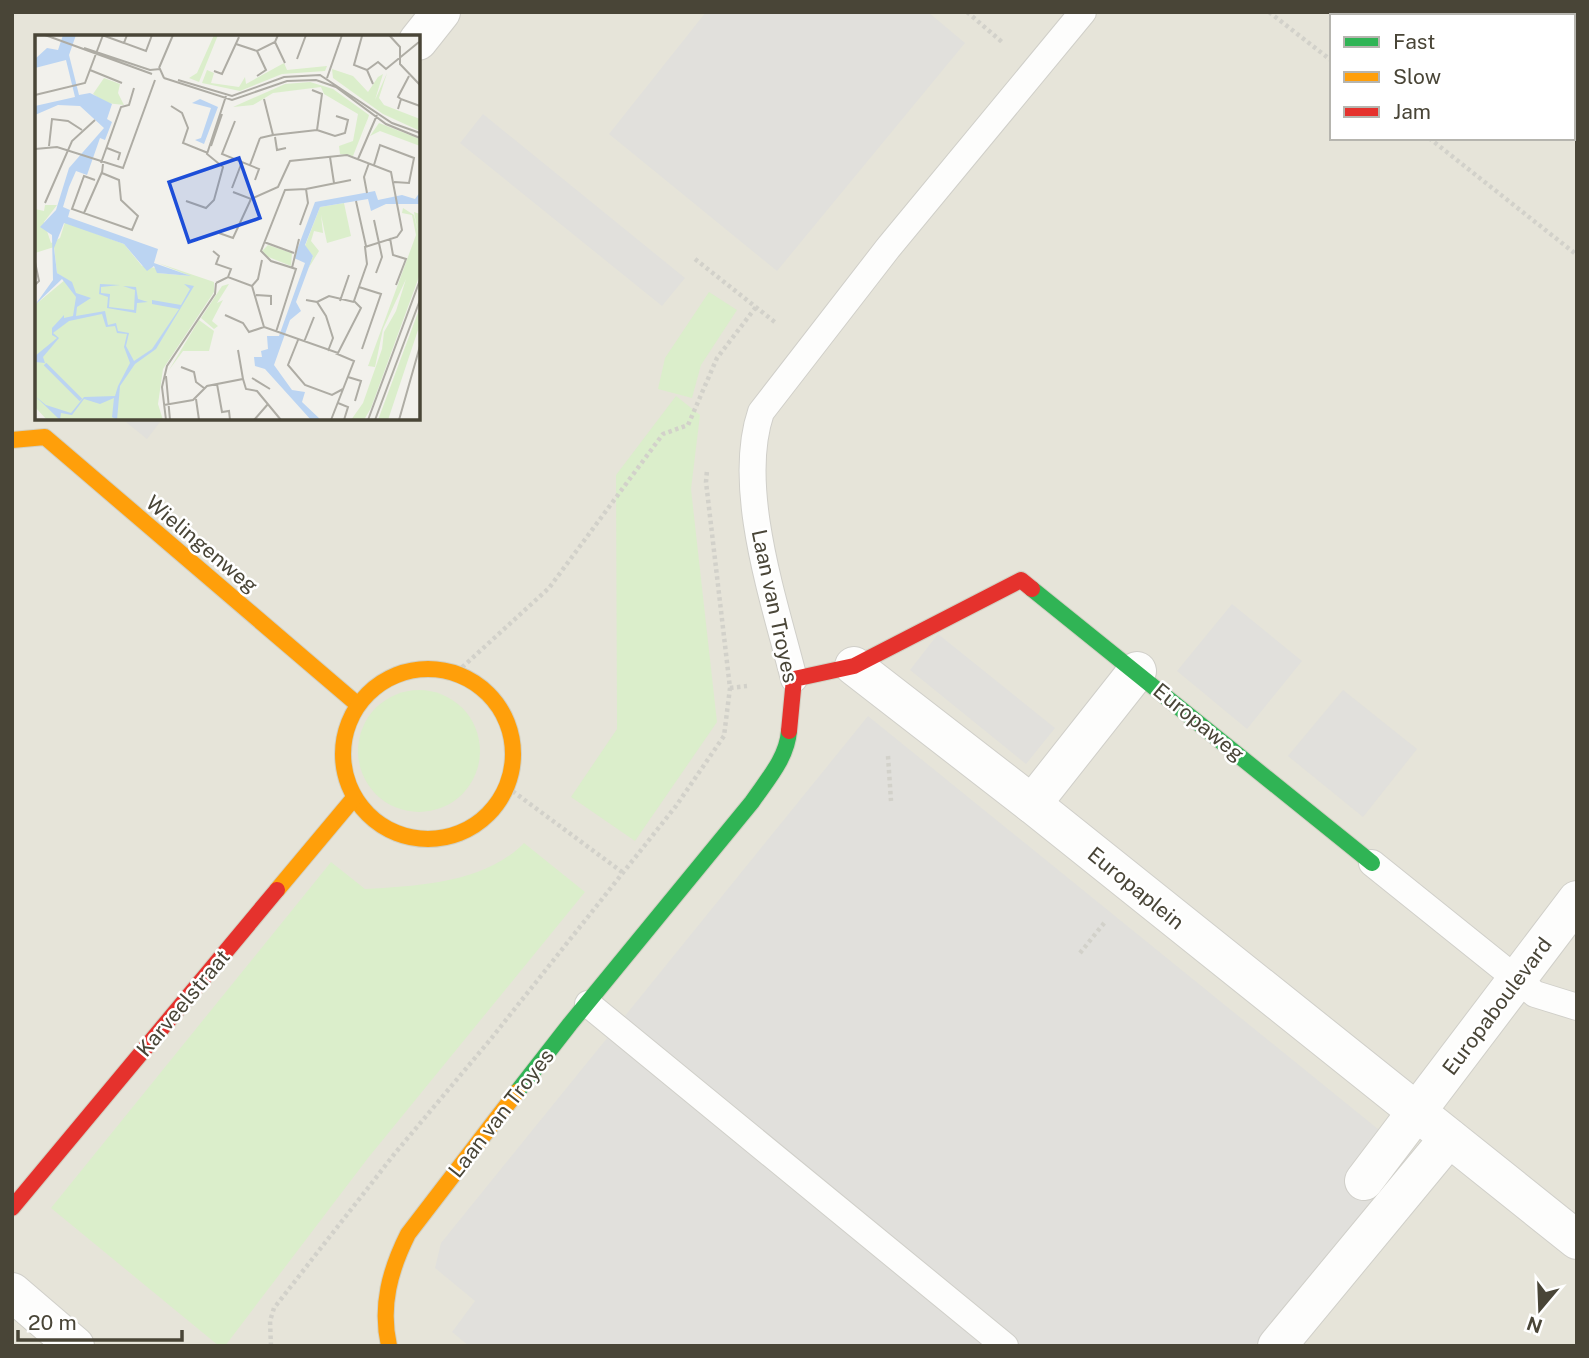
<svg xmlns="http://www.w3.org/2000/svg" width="1589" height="1358" font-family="'Public Sans',sans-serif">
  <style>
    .residential { fill: #e6e4d9; fill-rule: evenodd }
    .green { fill: #dbeecb }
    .parking { fill: #e1e0dc }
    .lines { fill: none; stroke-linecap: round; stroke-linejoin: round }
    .lane-casing { stroke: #d0cfc9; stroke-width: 28 }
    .street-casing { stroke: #d0cfc9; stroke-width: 40 }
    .fast-casing { stroke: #d2d0c3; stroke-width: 18 }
    .slow-casing { stroke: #d2d0c3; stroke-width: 18 }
    .jam-casing { stroke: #d2d0c3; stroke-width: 18 }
    .path { stroke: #d2d1ca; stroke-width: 4.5; stroke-dasharray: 3.5 3.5; stroke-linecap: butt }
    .lane { stroke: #fdfdfc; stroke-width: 26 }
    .street { stroke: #fdfdfc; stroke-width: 38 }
    .fast { stroke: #30b455; stroke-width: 16 }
    .slow { stroke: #ff9f0a; stroke-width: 16 }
    .jam { stroke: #e5322d; stroke-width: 16 }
    .labels { text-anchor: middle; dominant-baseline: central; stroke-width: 5; stroke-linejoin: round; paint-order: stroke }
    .street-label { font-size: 21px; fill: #494537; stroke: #fff }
    .inset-river { fill: none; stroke: #bbd4f2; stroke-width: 3.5 }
    .inset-road { fill: none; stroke: #aeaca4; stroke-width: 2 }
    .view { fill: #1d4ed8; fill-opacity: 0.15; stroke: #1d4ed8; stroke-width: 3.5 }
    .inset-edge { fill: none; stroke: #494537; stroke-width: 3.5 }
  </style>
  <rect width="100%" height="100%" fill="#f2f1ec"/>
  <path class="residential" d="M12 12H1577V1346H12ZM1332 16H1573V138H1332ZM37 37H418V418H37Z"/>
  <g class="green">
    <path d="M709 292 737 310 701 365 692 398 658 389 665 358Z"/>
    <path d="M676 396 700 415 691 489 717 722 635 841 571 797 617 729 616 475Z"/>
    <circle cx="419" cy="751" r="61"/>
    <path d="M524 843 585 892 368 1158 225 1346H219L51 1208 331 862 365 889C418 886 485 883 524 843Z"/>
  </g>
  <g class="parking">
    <path d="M706 12H928L965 43 777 271 609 134Z"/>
    <path d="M483 114 685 278 662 306 460 143Z"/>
    <path d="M121 418H163L147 439Z"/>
    <path d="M1232 604 1302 661 1247 729 1177 671Z"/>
    <path d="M938 634 1055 728 1026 764 910 670Z"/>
    <path d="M1343 690 1417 749 1363 817 1288 756Z"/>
    <path d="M868 716 1410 1155 1254 1346H469L452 1332 475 1301 435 1268 441 1243Z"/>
  </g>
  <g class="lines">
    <defs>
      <g id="lane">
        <path d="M794 679C775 603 735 488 761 412L888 248 1083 12"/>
        <path d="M1372 863 1535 994 1577 1007"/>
        <path d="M588 1004 1005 1346"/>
      </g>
      <g id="street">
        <path d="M418 41 441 12"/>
        <path d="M854 666 1032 804 1577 1240"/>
        <path d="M1032 804 1137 671"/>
        <path d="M1364 1181 1577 900"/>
        <path d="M12 1292 75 1346"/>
        <path d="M1277 1346 1449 1138"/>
      </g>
      <g id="fast">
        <path d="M1032 589 1372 863"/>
        <path d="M517 1092 570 1024 752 802C767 780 787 758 789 731"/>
      </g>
      <g id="slow">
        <path d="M12 440 45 437 357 704"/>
        <circle cx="428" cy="754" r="85"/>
        <path d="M277 890 354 798"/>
        <path d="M389 1346C380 1306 390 1270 408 1234L517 1092"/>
      </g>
      <g id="jam">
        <path d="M789 731 794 679 854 666 1021 580 1032 589"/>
        <path d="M12 1208 277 890"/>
      </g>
    </defs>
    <use href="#lane" class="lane-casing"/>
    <use href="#street" class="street-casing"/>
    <use href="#fast" class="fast-casing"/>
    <use href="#slow" class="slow-casing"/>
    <use href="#jam" class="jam-casing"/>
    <g class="path">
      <path d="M967 12 1002 42"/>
      <path d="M1269 12 1332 61"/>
      <path d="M1429 138 1577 255"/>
      <path d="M695 259 776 323"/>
      <path d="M457 672 549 588 663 434 688 425 717 358 756 307"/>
      <path d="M730 688 747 686"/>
      <path d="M888 756 891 801"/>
      <path d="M507 787 622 872"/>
      <path d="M1080 953 1105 922"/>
      <path d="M271 1346 270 1321 274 1308 396 1152 490 1040 676 806 724 736 730 688 706 482 707 470"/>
    </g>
    <use href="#lane" class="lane"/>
    <use href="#street" class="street"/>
    <use href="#fast" class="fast"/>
    <use href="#slow" class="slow"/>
    <use href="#jam" class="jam"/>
  </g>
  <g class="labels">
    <g class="street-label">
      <text transform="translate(202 544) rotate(40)">Wielingenweg</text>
      <text transform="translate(775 606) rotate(78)">Laan van Troyes</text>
      <text transform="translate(1199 722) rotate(39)">Europaweg</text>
      <text transform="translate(1136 888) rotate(39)">Europaplein</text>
      <text transform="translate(183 1003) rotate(-50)">Karveelstraat</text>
      <text transform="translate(1497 1006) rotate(-53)">Europaboulevard</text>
      <text transform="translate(501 1113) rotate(-52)">Laan van Troyes</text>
    </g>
  </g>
  <g transform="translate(35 35)">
    <rect width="385" height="385" fill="#f2f1ec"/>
    <path d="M179 0H183L164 47 154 43 162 38ZM249 28 252 35 292 31 290 36 247 39 205 56 167 48 172 35 179 38 176 48 204 52 210 42 211 49ZM297 34 318 41 333 57 343 42 348 39 340 65 352 38 344 63 349 70 385 84V96L348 79 298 43ZM69 43 85 49 83 58 89 70 71 68 58 59ZM275 47 298 54 334 80 322 121 333 83 318 121 305 119 304 111 318 106 323 79 289 59 286 52 238 58 218 70 198 72 250 49ZM344 88 385 104V111L345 96 335 101ZM309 168 316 201 292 208 286 180 288 198 279 196 276 206 284 216 273 234 278 221 270 211 285 172ZM10 170H22L9 187 16 208 25 203 30 187 89 209 107 231 122 233 123 238 155 241 123 228 179 247V257L128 334 123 369 128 385H12L0 372V270L31 244 22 238 19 212 0 218V174L9 176ZM368 173 379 180 383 198 379 177 385 179V239L336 373 329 385H316L328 368 347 314 349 297 361 276 371 244 348 294 340 332 333 331 381 200 377 180 367 178ZM233 210 257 218 256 231 231 221 227 216ZM194 249 182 268 188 265 177 286 183 291 179 294 166 283 187 251ZM385 272V289L353 385H343ZM164 285 179 296 174 316H148L134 335Z" fill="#dbeecb"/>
    <path d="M28 0H41L34 20 44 60 55 58 77 69 72 84 77 87 70 105 65 103 52 140 41 136 34 152 28 172 35 175 33 182 123 214 119 228 156 241 122 238 119 231 112 236 89 209 29 188 19 213 22 238 37 247 41 258 56 263 42 272 41 281 70 276 73 290 81 288 83 296 94 298 91 311 99 326 117 314 144 274 117 269V265L146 270 155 254 149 249 159 251 121 314 100 329 85 351 82 385 77 382 79 363 65 369 49 364 37 380 26 378 25 385 0 361 11 370 36 378 49 362 80 361 83 351 95 328 89 312 92 299 82 298 80 291 71 292 67 279 34 286 18 298 24 303 8 322 10 328 0 327V321L22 303 17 300V293L29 280V283L38 281 41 262 27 244 0 270 18 245 17 200 5 192 21 175 34 133 69 93 45 71 23 70 0 80V71L40 62 31 25 0 33V24L12 13 23 15ZM165 64 183 72 169 109 160 105 166 103 176 73 157 68ZM340 156 343 165 367 160 380 164 385 157V169H351L336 176 333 164 285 172 270 210 278 221 261 267 266 276 255 285 239 330 257 355 270 357 267 367 286 385H276L230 334 220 331 219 322H227L226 316 233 314 232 301H244L270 228 259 223 280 167ZM65 249 85 250 66 252V258L75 259 74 272 99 275 100 255 88 251 101 252 103 264 113 267 102 268 101 278 72 273 73 262 64 259Z" fill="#bbd4f2"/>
    <path class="inset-river" d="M10 329 46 365"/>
    <path class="inset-road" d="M10 0 117 39M67 0 89 8M92 0 89 8 111 16 117 0M354 0 365 12V29L385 50M327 1 319 30 332 35M240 7 250 28M201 9 222 16 240 7 243 0M49 13 115 35 125 34 129 43M262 24 271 0M124 33 138 0M55 35 87 48M179 36 187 39 204 2M222 41 231 35 222 16M129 43 197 65 252 46 281 45 301 52 351 89 385 103M292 43 307 0M143 45 197 61 249 42 285 40 357 88 385 98M338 49 332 35 343 27 351 34 384 7M277 55 287 59 282 95 300 101 310 98 313 85 301 81M0 60 50 48 68 0M366 64 363 62 374 41M136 71 147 78 153 93 148 108 173 118M363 74 366 64 385 71M200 86 187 119 224 134 220 145M238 100 282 95M240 102 242 115 251 113M225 103 238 100 229 64M14 111 17 84 33 86 47 95M176 111 187 79M72 113 85 118 83 125M0 114 22 112 88 133 120 45M295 122 299 148M323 124 342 80M66 128 86 72 94 70 99 53M215 130 225 103M339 130 345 110 379 123 374 148 359 147M60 145 49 141 37 174 97 195 103 181 86 165 84 145 67 138 68 129M197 153 207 127M271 154 316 145M332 158 329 142 334 128M151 166 171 173 179 165 188 132 172 119 191 61M321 166 331 211M10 168 37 106 60 85M49 178 67 137M339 185 347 222 341 238M184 198 198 203 216 164M355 203 358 220 371 224 361 250M229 207 259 218M178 216 184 221 181 229 196 234 193 242M0 227 4 246 0 250M257 233 264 204M181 248 193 242 217 251 229 292 303 318 326 273 319 266 332 229 330 212 362 202 367 195 356 137 312 120 255 126 243 152 216 164 198 157M217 251 223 244 227 225M324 252 346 259 327 314M221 260 236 261V270M271 265 282 267 291 281 298 303 293 316M305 266 314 240M282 267 294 261 319 267M190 280 208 288 214 297 229 292M241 297 261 234 236 226 226 216 250 155 271 154 273 168 265 190M263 305 253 330 270 350 297 360 308 354M269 307 279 282M203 315 208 344M146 332 159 337 161 347 169 353M131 341 135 385M313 342 326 346 320 366M217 343 235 354M182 349 187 377 194 376 195 385M161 364 164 385M303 368 313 372 309 385M129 370 158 365 172 351 208 344 211 354 222 356 246 385M131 385 127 352 132 331 180 259 181 248M219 385 233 369M296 385 319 326 300 318M333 385 385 245M340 385 385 265M364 385 385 311"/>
    <path class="view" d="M204 123 225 183 154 207 134 147Z"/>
    <rect width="385" height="385" class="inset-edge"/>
  </g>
  <rect width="1589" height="1358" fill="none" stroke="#494537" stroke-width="28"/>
  <rect x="1330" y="14" width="245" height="126" fill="#ffffff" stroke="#b6b5af" stroke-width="2"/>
  <rect x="1344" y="37" width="35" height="10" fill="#30b455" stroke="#b6b5af" stroke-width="2"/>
  <text x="1393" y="49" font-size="21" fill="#494537">Fast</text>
  <rect x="1344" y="72" width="35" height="10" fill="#ff9f0a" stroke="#b6b5af" stroke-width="2"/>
  <text x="1393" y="84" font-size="21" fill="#494537">Slow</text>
  <rect x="1344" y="107" width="35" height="10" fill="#e5322d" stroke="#b6b5af" stroke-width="2"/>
  <text x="1393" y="119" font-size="21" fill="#494537">Jam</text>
  <g transform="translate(1540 1309) rotate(199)" stroke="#ffffff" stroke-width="5" paint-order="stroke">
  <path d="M0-5L12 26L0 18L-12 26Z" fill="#494537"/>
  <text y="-10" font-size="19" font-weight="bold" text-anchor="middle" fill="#494537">N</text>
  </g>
  <path d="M18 1330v10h164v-10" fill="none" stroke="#494537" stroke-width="3.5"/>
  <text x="28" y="1330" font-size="21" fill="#494537" stroke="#ffffff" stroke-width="5" paint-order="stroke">20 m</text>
</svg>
